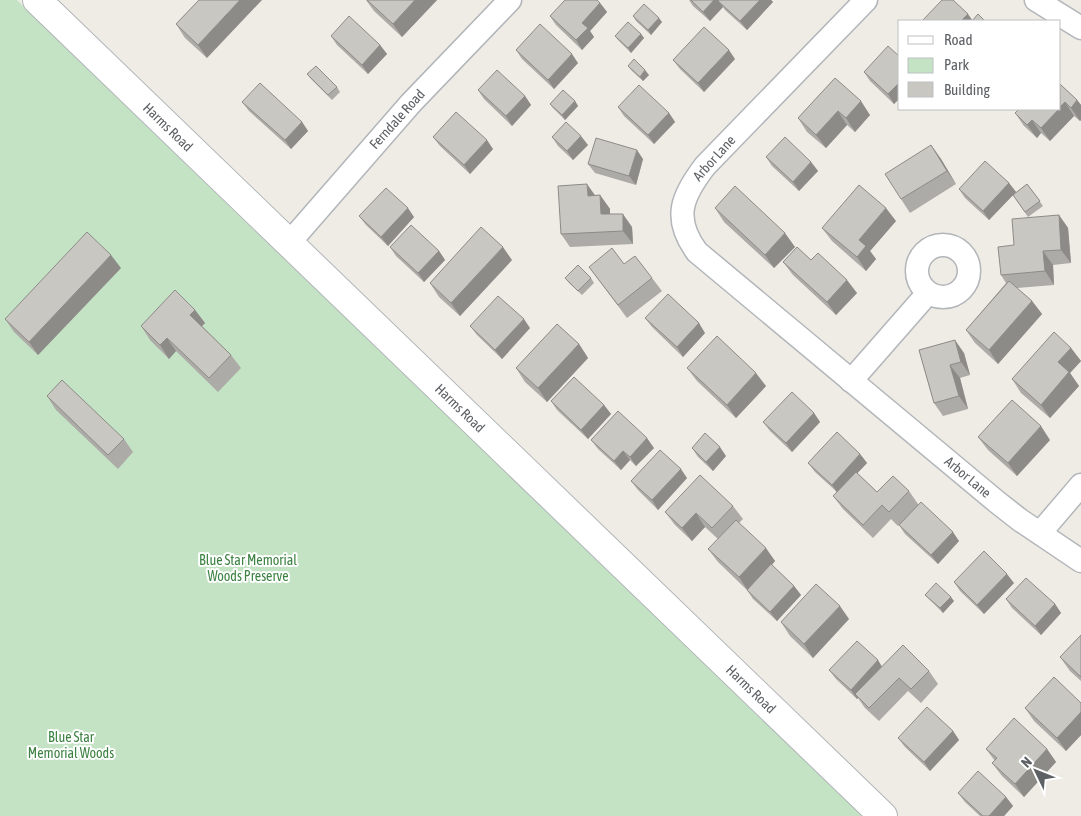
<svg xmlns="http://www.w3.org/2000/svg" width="1081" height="816" font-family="'Asap Condensed',sans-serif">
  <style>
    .green { fill: #c4e3c5 }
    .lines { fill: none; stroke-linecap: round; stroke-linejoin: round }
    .minor-casing { stroke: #b2b5b9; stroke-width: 25 }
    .secondary-casing { stroke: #b1b4b8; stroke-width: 30 }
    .minor { stroke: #fff; stroke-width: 22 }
    .secondary { stroke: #fff; stroke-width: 28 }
    .wall { fill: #adaba7 }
    .shaded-wall { fill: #8d8b88 }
    .building { fill: #c9c7c2; stroke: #8d8b88 }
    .labels { text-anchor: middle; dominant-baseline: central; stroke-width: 4; stroke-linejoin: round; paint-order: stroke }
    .street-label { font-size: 14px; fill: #5d6064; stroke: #fff }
    .park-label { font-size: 14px; fill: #3d8243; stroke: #fff }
  </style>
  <rect width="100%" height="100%" fill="#eeece5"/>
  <path class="green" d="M0 0H17L259 235 508 472 863 816H0Z"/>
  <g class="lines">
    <defs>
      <g id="minor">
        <path d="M866 0 705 166C682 196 672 218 697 252L997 502 1020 520 1081 561"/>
        <path d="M1036 0 1081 28"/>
        <path d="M289 243 411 103 510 0"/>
        <circle cx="943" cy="271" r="26"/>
        <path d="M851 381 928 293"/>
        <path d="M1040 533 1081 485"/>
      </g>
      <path id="secondary" d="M37 0 883 816"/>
    </defs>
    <use href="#minor" class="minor-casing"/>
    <use href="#secondary" class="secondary-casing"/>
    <use href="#minor" class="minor"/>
    <use href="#secondary" class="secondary"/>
  </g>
  <g class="wall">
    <path d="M199 0 207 58 185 38 176 24Z"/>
    <path d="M366 0H437L402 37 374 11Z"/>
    <path d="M689 0H771L773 2 747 30 725 10 723 7 710 21 693 6Z"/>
    <path d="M600 3 607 12 590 31 594 37 582 50 556 25 550 16Z"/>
    <path d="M633 16 662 22 651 35 636 21Z"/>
    <path d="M641 34 644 38 631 53 618 40 615 36Z"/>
    <path d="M331 36 380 45 387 54 368 74 337 45Z"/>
    <path d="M516 50 578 63 554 89 522 59Z"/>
    <path d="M900 57V98L894 104 870 81 864 72Z"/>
    <path d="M735 59 704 92 680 69 673 60Z"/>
    <path d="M628 66 649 75 643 81 631 70Z"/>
    <path d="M307 74 337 87 340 92 332 100 310 78Z"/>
    <path d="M835 78 870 115 855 132 847 125 826 148 807 132 798 118Z"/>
    <path d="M1060 84 1077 100 1081 105V120L1080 121 1074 116 1050 141 1041 133 1037 138 1024 126 1015 113 1018 110 1017 109H1060Z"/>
    <path d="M478 90 525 96 531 105 512 126 484 99Z"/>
    <path d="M575 101 578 106 565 120 553 108 550 104Z"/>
    <path d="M242 102 302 122 308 131 291 149 249 111Z"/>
    <path d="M618 107 669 113 675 122 654 144 624 116Z"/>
    <path d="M433 137 493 149 470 174 440 146Z"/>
    <path d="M552 137 588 145 573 160 558 146Z"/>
    <path d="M931 145 941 159 956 184 910 213 901 199Z"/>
    <path d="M766 157 811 162 818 171 799 191 772 166Z"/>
    <path d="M643 159 636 185 595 173 588 164Z"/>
    <path d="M1009 183 1016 192 1014 194 1027 184 1043 206 1028 217 1013 195 989 220 965 198 959 189Z"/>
    <path d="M600 195 610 209V214L632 227 633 244 570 247 561 234 595 196Z"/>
    <path d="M715 208 795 247 774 268 724 222Z"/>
    <path d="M1059 215 1068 228 1071 263 1053 265 1054 285 1017 288 1032 301 1042 314 998 364 975 343 966 330 1006 283 1001 275 1014 245Z"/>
    <path d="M359 216 414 217 388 246 366 225Z"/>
    <path d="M896 221 870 251 876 259 866 271 832 241 822 228Z"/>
    <path d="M390 247 439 251 445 260 424 282 396 256Z"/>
    <path d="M512 260 460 316 439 297 430 283Z"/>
    <path d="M811 260 857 293 836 315 793 275 783 262Z"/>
    <path d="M589 267 652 278 662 291 627 318Z"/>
    <path d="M121 268 38 355 14 332 5 319Z"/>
    <path d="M565 278H591L594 283 582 295 569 283Z"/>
    <path d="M195 310 205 323 202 326 231 355 241 368 218 392 176 351 169 359 150 340 141 326Z"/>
    <path d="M645 318 705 333 683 357 652 327Z"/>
    <path d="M470 326 530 328 502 359 477 335Z"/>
    <path d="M579 344 588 358 547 402 525 382 516 368Z"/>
    <path d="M1071 348 1081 361 1070 373 1079 386 1050 418 1021 393 1012 379Z"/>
    <path d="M919 350 964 353 970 375 960 378 968 409 943 416 934 403Z"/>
    <path d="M687 368 766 386 736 418 697 381Z"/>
    <path d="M47 396 124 439 133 452 118 469 56 410Z"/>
    <path d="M551 401 604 405 611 414 588 439 557 410Z"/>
    <path d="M814 413 820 422 792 452 770 431 763 422Z"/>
    <path d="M978 437 1050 440 1017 476 988 450Z"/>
    <path d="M591 440 654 448 636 466 630 460 621 470 598 449Z"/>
    <path d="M692 448 726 456 713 471 698 457Z"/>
    <path d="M860 454 867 463 857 473 877 492 909 491 918 504 959 541 938 564 905 534 899 525 898 526 891 519 873 538 843 509 833 496 837 492 815 472 808 463Z"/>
    <path d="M687 478 658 510 638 490 631 481Z"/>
    <path d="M733 506 743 519 739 523 775 561 772 565 794 586 801 595 777 621 753 599 747 590 718 562 708 549 718 539 705 527 692 541 675 525 665 512Z"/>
    <path d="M954 582 1014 583 984 614 960 591Z"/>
    <path d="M925 595 954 601 943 613Z"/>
    <path d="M1006 599 1055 604 1061 613 1041 635 1012 608Z"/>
    <path d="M849 619 813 658 790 636 781 622Z"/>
    <path d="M1081 635V681L1070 671 1060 657Z"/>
    <path d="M882 667 929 671 938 684 921 703 908 691 879 721 865 708 858 698 857 699 836 679 829 670Z"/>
    <path d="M1081 703V735L1066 751 1034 721 1025 708Z"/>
    <path d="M953 731 959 740 930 771 905 747 898 738Z"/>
    <path d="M986 749H1047L1056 762 1024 797 1002 776 992 763 995 761Z"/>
    <path d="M958 793 1006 797 1013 806 1004 816H980L965 802Z"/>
  </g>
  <g class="shaded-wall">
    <path d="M240 0H262L207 58 198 45Z"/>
    <path d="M415 0H437L402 37 393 24Z"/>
    <path d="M714 0H718L723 7 710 21 703 12Z"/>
    <path d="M760 0H771L773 2 747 30 740 21Z"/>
    <path d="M600 3 607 12 590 31 594 37 582 50 576 40 582 23Z"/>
    <path d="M968 14 973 21H961Z"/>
    <path d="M659 18 662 22 651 35 648 30Z"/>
    <path d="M641 34 644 38 631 53 628 48Z"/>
    <path d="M380 45 387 54 368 74 362 65Z"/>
    <path d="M729 50 735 59 704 92 698 83Z"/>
    <path d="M572 54 578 63 554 89 548 80Z"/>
    <path d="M645 70 649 75 643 81 640 77Z"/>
    <path d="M900 82V98L894 104 888 94Z"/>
    <path d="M525 96 531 105 512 126 506 116Z"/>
    <path d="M1077 100 1081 105V120L1080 121 1071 108Z"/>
    <path d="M575 101 578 106 565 120 562 115Z"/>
    <path d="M861 101 870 115 855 132 846 118Z"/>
    <path d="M1065 102 1074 116 1050 141 1041 128 1059 109H1060V107Z"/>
    <path d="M838 111 847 125 826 148 816 135Z"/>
    <path d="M669 113 675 122 654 144 648 135Z"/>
    <path d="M1032 120 1041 133 1037 138 1027 125Z"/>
    <path d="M302 122 308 131 291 149 285 140Z"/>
    <path d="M581 136 588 145 573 160 567 151Z"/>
    <path d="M487 140 493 149 470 174 464 165Z"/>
    <path d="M931 145 941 159 956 184 947 171Z"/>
    <path d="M637 150 643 159 636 185 629 176Z"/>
    <path d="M811 162 818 171 799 191 793 182Z"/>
    <path d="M1009 183 1016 192 989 220 983 211Z"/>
    <path d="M587 184 597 198 588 196Z"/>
    <path d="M600 195 610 209V228L601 214Z"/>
    <path d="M408 208 414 217 388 246 381 237Z"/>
    <path d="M886 208 896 221 870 251 876 259 866 271 857 257 859 240Z"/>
    <path d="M623 214 632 227 633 244 623 231Z"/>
    <path d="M1059 215 1068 228 1071 263 1061 250Z"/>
    <path d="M785 233 795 247 774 268 765 255Z"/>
    <path d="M503 247 512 260 460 316 451 303Z"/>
    <path d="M439 251 445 260 424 282 418 273Z"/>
    <path d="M1043 251 1053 265 1054 285 1045 271Z"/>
    <path d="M111 255 121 268 38 355 29 342Z"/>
    <path d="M847 280 857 293 836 315 827 302Z"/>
    <path d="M1032 301 1042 314 998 364 989 350Z"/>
    <path d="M195 310 205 323 199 329 190 315Z"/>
    <path d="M524 319 530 328 502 359 495 350Z"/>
    <path d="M699 323 705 333 683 357 677 347Z"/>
    <path d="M167 338 176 351 169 359 160 345Z"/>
    <path d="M955 340 964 353 970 375 961 362Z"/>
    <path d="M579 344 588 358 547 402 538 388Z"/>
    <path d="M1071 348 1081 361 1070 373 1079 386 1050 418 1041 405 1058 362Z"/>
    <path d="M950 365 960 378 968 409 959 396Z"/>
    <path d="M756 373 766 386 736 418 727 405Z"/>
    <path d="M604 405 611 414 588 439 581 430Z"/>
    <path d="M814 413 820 422 792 452 786 443Z"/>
    <path d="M1041 426 1050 440 1017 476 1008 463Z"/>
    <path d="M647 438 654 448 636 466 630 457Z"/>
    <path d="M720 447 726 456 713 471 706 462Z"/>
    <path d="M623 451 630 460 621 470 614 461Z"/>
    <path d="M860 454 867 463 838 494 832 485Z"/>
    <path d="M681 469 687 478 658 510 652 500Z"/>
    <path d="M696 513 705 527 692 541 682 528Z"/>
    <path d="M953 532 959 541 938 564 931 555Z"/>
    <path d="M766 548 775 561 748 591 739 577Z"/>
    <path d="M1007 574 1014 583 984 614 977 605Z"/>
    <path d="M794 586 801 595 777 621 770 612Z"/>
    <path d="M951 597 954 601 943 613 940 608Z"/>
    <path d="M1055 604 1061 613 1041 635 1035 626Z"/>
    <path d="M840 606 849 619 813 658 804 644Z"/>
    <path d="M878 660 884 670 855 694 858 698 857 699 851 690Z"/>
    <path d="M1081 712V735L1066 751 1057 738Z"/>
    <path d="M953 731 959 740 930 771 924 762Z"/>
    <path d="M1047 749 1056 762 1024 797 1015 784Z"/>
    <path d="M1006 797 1013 806 1004 816H989Z"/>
  </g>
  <g class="building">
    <path d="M199 0H240L198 45 176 24Z"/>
    <path d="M367 0H415L393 24Z"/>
    <path d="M565 0H597L600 3 582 23 588 28 576 40 550 16Z"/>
    <path d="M691 0H714L703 12Z"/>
    <path d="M719 0H760L740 21 718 1Z"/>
    <path d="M942 0H953L968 14 961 21H922Z"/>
    <path d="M644 4 659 18 648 30 633 16Z"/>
    <path d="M978 14 985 21H972Z"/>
    <path d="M349 16 380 45 362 65 331 36Z"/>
    <path d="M628 22 641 34 628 48 615 36Z"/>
    <path d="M540 24 572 54 548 80 516 50Z"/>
    <path d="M704 27 729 50 698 83 673 60Z"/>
    <path d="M888 46 900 57V82L888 94 864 72Z"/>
    <path d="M634 59 645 70 640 77 628 66Z"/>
    <path d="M316 66 337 87 328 95 307 74Z"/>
    <path d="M497 70 525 96 506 116 478 90Z"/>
    <path d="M835 78 861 101 846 118 838 111 816 135 798 118Z"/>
    <path d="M260 83 302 122 285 140 242 102Z"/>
    <path d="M1060 84 1077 100 1071 108 1065 102 1060 107Z"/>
    <path d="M639 85 669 113 648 135 618 107Z"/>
    <path d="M563 90 575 101 562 115 550 104Z"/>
    <path d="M1019 109H1059L1041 128 1032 120 1027 125 1015 113Z"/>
    <path d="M456 112 487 140 464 165 433 137Z"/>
    <path d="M566 122 581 136 567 151 552 137Z"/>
    <path d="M785 137 811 162 793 182 766 157Z"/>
    <path d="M596 138 637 150 629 176 588 164Z"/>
    <path d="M931 145 947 171 901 199 885 174Z"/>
    <path d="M985 161 1009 183 983 211 959 189Z"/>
    <path d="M587 184 588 196 600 195 601 214H623V231L561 234 558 186Z"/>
    <path d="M1027 184 1040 201 1025 212 1013 195Z"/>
    <path d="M859 185 886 208 859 240 866 246 857 257 822 228Z"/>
    <path d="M735 186 785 233 765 255 715 208Z"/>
    <path d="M386 188 408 208 381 237 359 216Z"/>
    <path d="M1059 215 1061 250 1043 251 1045 271 1001 275 998 247 1014 245 1012 219Z"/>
    <path d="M411 225 439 251 418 273 390 247Z"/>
    <path d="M481 227 503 247 451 303 430 283Z"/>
    <path d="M87 232 111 255 29 342 5 319Z"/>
    <path d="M797 247 811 260 818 253 847 280 827 302 783 262Z"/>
    <path d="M612 248 624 264 635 256 652 278 618 305 589 267Z"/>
    <path d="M578 265 591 278 578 291 565 278Z"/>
    <path d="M1009 281 1032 301 989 350 966 330Z"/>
    <path d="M175 290 195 310 190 315 231 355 209 378 167 338 160 345 141 326Z"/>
    <path d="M668 294 699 323 677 347 645 318Z"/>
    <path d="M498 296 524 319 495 350 470 326Z"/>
    <path d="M557 324 579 344 538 388 516 368Z"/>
    <path d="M1054 332 1071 348 1058 362 1069 372 1041 405 1012 379Z"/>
    <path d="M717 336 756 373 727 405 687 368Z"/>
    <path d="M955 340 961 362 950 365 959 396 934 403 919 350Z"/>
    <path d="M574 377 604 405 581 430 551 401Z"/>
    <path d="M62 380 124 439 108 455 47 396Z"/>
    <path d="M792 392 814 413 786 443 763 422Z"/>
    <path d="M1012 400 1041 426 1008 463 978 437Z"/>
    <path d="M618 411 647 438 630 457 623 451 614 461 591 440Z"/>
    <path d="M837 432 860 454 832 485 808 463Z"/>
    <path d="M705 433 720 447 706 462 692 448Z"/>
    <path d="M660 450 681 469 652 500 631 481Z"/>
    <path d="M856 472 877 492 893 476 909 491 889 512 882 505 863 525 833 496Z"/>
    <path d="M700 475 733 506 712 528 696 513 682 528 665 512Z"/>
    <path d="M921 502 953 532 931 555 899 525Z"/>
    <path d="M736 520 766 548 739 577 708 549Z"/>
    <path d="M984 551 1007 574 977 605 954 582Z"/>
    <path d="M771 564 794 586 770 612 747 590Z"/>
    <path d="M1026 578 1055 604 1035 626 1006 599Z"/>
    <path d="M936 583 951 597 940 608 925 595Z"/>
    <path d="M816 584 840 606 804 644 781 622Z"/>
    <path d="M1081 635V677L1060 657Z"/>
    <path d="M857 641 878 660 851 690 829 670Z"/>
    <path d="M903 645 929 671 911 689 899 678 869 708 855 694Z"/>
    <path d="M1054 677 1081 703V712L1057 738 1025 708Z"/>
    <path d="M927 707 953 731 924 762 898 738Z"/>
    <path d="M1014 718 1047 749 1015 784 992 763 997 758 986 749Z"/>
    <path d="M978 771 1006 797 989 816H983L958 793Z"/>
  </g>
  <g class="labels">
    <g class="street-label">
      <text transform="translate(397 119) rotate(-48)">Ferndale Road</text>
      <text transform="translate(168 127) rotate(44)">Harms Road</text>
      <text transform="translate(714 158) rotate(-48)">Arbor Lane</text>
      <text transform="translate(460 408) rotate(44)">Harms Road</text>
      <text transform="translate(968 477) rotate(40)">Arbor Lane</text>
      <text transform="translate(751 689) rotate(44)">Harms Road</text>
    </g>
    <g class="park-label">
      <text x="248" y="560">Blue Star Memorial<tspan x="248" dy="16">Woods Preserve</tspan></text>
      <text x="71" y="737">Blue Star<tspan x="71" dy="16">Memorial Woods</tspan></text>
    </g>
  </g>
  <rect x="898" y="20" width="162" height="90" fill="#ffffff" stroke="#bebfc1"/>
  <rect x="908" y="36" width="25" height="8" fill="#ffffff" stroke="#bebfc1"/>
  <text x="944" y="45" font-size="15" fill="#5d6064">Road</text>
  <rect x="908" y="58" width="25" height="15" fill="#c4e3c5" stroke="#bebfc1"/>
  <text x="944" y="70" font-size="15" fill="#5d6064">Park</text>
  <rect x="908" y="82" width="25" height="15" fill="#c9c7c2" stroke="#bebfc1"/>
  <text x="944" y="95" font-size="15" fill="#5d6064">Building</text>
  <g transform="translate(1036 771) rotate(313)" stroke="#ffffff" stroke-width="4" paint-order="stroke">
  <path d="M0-4L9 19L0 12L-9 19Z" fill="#5d6064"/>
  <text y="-8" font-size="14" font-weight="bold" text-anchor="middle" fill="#5d6064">N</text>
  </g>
</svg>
